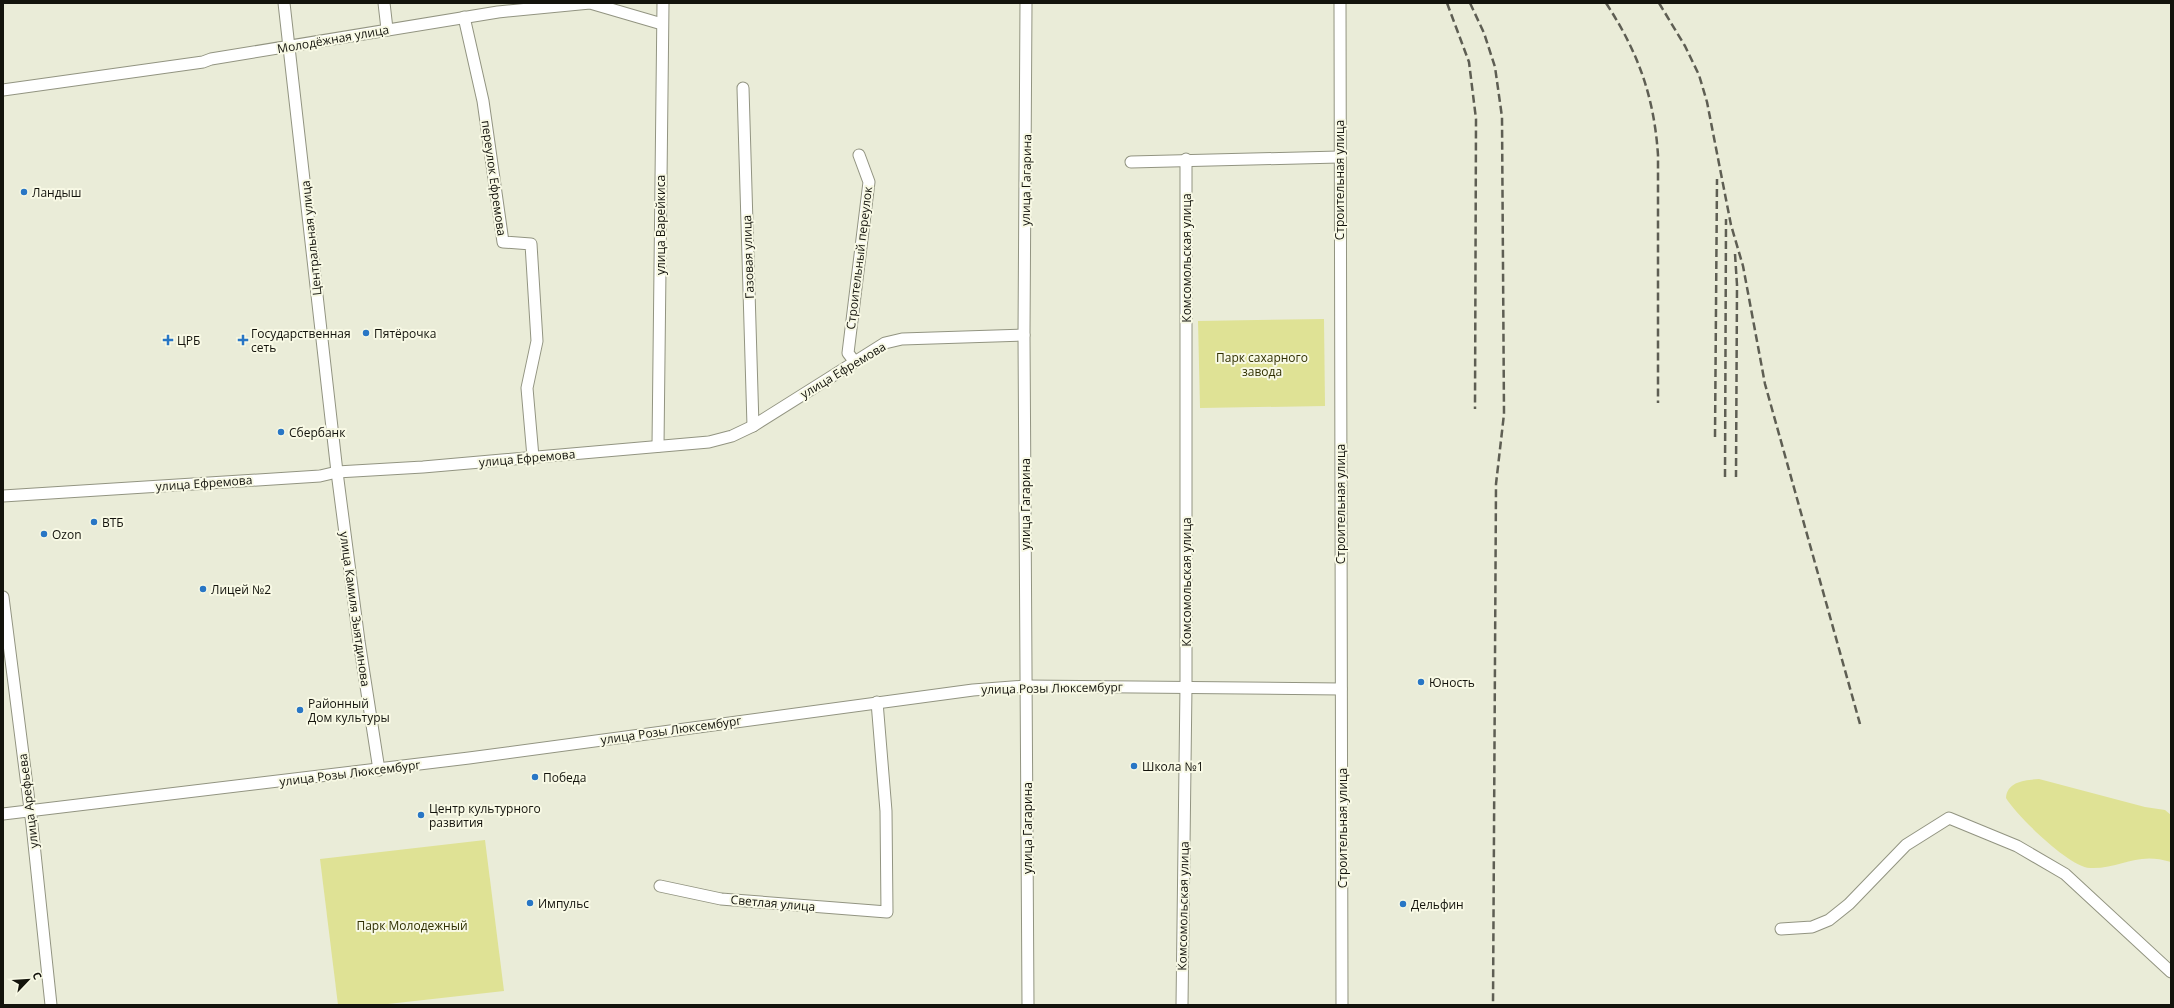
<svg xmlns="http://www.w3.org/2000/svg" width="2174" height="1008" font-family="'Open Sans',sans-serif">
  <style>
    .green { fill: #dfe295 }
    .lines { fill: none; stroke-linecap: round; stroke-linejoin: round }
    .minor-casing { stroke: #929481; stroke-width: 13 }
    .minor { stroke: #fff; stroke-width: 11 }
    .rail { stroke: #5e5e53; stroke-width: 2.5; stroke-dasharray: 8 4; stroke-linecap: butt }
    .poi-dot { fill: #2876c5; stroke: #f8f9e5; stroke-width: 1.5 }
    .labels { text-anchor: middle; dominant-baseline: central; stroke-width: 4; stroke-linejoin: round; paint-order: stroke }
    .street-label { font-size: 12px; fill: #13130c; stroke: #f8f9e5 }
    .poi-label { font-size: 12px; fill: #13130c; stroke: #f8f9e5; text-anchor: start }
    .park-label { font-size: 12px; fill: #2f2f01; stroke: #f8f9e5 }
  </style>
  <rect width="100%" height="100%" fill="#eaecd8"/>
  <g class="green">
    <path d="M1324 319 1325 406 1200 408 1198 321Z"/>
    <path d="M2039 779 2145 807 2165 810 2171 815V862C2136 851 2122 869 2090 868 2069 867 2017 816 2006 798 2007 781 2026 780 2039 779Z"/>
    <path d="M485 840 504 991 379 1005H338L320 859Z"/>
  </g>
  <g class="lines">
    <defs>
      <g id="minor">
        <path d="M284 3 337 472 359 641 379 770"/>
        <path d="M384 3 387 29"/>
        <path d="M1026 3 1024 335 1028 1005"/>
        <path d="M1340 3 1342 1005"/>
        <path d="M464 17 483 101 503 242 531 244 537 341 527 388 533 457"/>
        <path d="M743 88 753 426"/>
        <path d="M3 90 203 62 211 59 498 12 590 3 662 24"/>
        <path d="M1131 162 1339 157"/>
        <path d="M854 361 848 353 869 182 859 155"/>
        <path d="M658 446 663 3"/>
        <path d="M3 496 320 476 337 472 423 467 709 442 732 436 753 426 885 343 902 339 1024 335"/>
        <path d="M3 597 32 825 51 1005"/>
        <path d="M3 814 469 758 973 690 1026 686 1341 689"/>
        <path d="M660 886 721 899 887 912 886 811 877 702"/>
        <path d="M1781 929 1812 927 1829 920 1849 904 1906 845 1949 818 2017 846 2065 874 2171 972"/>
        <path d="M1182 1005 1186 686V159"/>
      </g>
    </defs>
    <use href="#minor" class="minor-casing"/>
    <use href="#minor" class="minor"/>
    <g class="rail">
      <path d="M1447 3 1469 62 1476 119 1475 409"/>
      <path d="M1470 3 1484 33 1495 67 1502 117 1504 414 1496 484 1493 1005"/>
      <path d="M1606 3C1638 52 1654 96 1658 155V403"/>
      <path d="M1659 3 1685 46 1699 75 1707 102 1731 225 1743 266 1765 384 1860 724"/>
      <path d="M1735 254 1737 285 1736 477"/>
      <path d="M1715 437 1717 179"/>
      <path d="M1725 477 1726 219"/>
    </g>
  </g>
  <g class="poi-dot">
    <circle cx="24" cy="192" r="4"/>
    <circle cx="366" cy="333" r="4"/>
    <path d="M166 334h4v4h4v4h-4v4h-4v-4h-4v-4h4z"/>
    <path d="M241 334h4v4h4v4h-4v4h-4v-4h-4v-4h4z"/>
    <circle cx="281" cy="432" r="4"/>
    <circle cx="94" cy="522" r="4"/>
    <circle cx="44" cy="534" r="4"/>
    <circle cx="203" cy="589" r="4"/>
    <circle cx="1421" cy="682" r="4"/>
    <circle cx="300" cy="710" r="4"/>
    <circle cx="1134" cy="766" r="4"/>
    <circle cx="535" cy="777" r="4"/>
    <circle cx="421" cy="815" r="4"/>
    <circle cx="530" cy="903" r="4"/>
    <circle cx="1403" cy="904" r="4"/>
  </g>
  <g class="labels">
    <g class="street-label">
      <text transform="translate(333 39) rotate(-10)">Молодёжная улица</text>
      <text transform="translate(494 178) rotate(82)">переулок Ефремова</text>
      <text transform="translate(1026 180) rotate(-89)">улица Гагарина</text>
      <text transform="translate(1339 180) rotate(-90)">Строительная улица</text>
      <text transform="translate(660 225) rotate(-90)">улица Варейкиса</text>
      <text transform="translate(311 238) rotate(-96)">Центральная улица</text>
      <text transform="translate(748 257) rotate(-92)">Газовая улица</text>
      <text transform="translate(859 258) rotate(-83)">Строительный переулок</text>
      <text transform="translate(1186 258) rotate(-90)">Комсомольская улица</text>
      <text transform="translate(843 370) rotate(-31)">улица Ефремова</text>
      <text transform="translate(527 458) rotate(-5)">улица Ефремова</text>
      <text transform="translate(204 483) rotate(-4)">улица Ефремова</text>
      <text transform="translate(1025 504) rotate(-90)">улица Гагарина</text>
      <text transform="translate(1340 504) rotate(-90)">Строительная улица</text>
      <text transform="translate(1186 582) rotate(-90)">Комсомольская улица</text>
      <text transform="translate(355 609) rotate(82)">улица Камиля Зыятдинова</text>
      <text transform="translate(1052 688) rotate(-1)">улица Розы Люксембург</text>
      <text transform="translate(671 730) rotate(-8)">улица Розы Люксембург</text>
      <text transform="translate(350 773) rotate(-7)">улица Розы Люксембург</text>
      <text transform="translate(28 801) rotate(-97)">улица Арефьева</text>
      <text transform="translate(1027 828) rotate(-90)">улица Гагарина</text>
      <text transform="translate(1342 828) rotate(-90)">Строительная улица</text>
      <text transform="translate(773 903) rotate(5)">Светлая улица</text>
      <text transform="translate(1183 906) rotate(-89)">Комсомольская улица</text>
    </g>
    <g class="poi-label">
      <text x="32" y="192">Ландыш</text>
      <text x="251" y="333">Государственная<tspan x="251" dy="14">сеть</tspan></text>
      <text x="374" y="333">Пятёрочка</text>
      <text x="177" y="340">ЦРБ</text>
      <text x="289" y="432">Сбербанк</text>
      <text x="102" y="522">ВТБ</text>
      <text x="52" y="534">Ozon</text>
      <text x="211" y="589">Лицей №2</text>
      <text x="1429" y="682">Юность</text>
      <text x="308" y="703">Районный<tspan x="308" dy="14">Дом культуры</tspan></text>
      <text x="1142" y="766">Школа №1</text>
      <text x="543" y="777">Победа</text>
      <text x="429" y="808">Центр культурного<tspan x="429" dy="14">развития</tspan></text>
      <text x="538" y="903">Импульс</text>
      <text x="1411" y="904">Дельфин</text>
    </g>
    <g class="park-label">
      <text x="1262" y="357">Парк сахарного<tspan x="1262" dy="14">завода</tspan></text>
      <text x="412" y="925">Парк Молодежный</text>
    </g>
  </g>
  <rect width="2174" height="1008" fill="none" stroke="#13130c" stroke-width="8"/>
  <g transform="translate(28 980) rotate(65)" stroke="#f8f9e5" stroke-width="3" paint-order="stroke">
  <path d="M0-3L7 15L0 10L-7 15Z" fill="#13130c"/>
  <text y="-6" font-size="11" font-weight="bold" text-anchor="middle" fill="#13130c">С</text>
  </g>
</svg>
